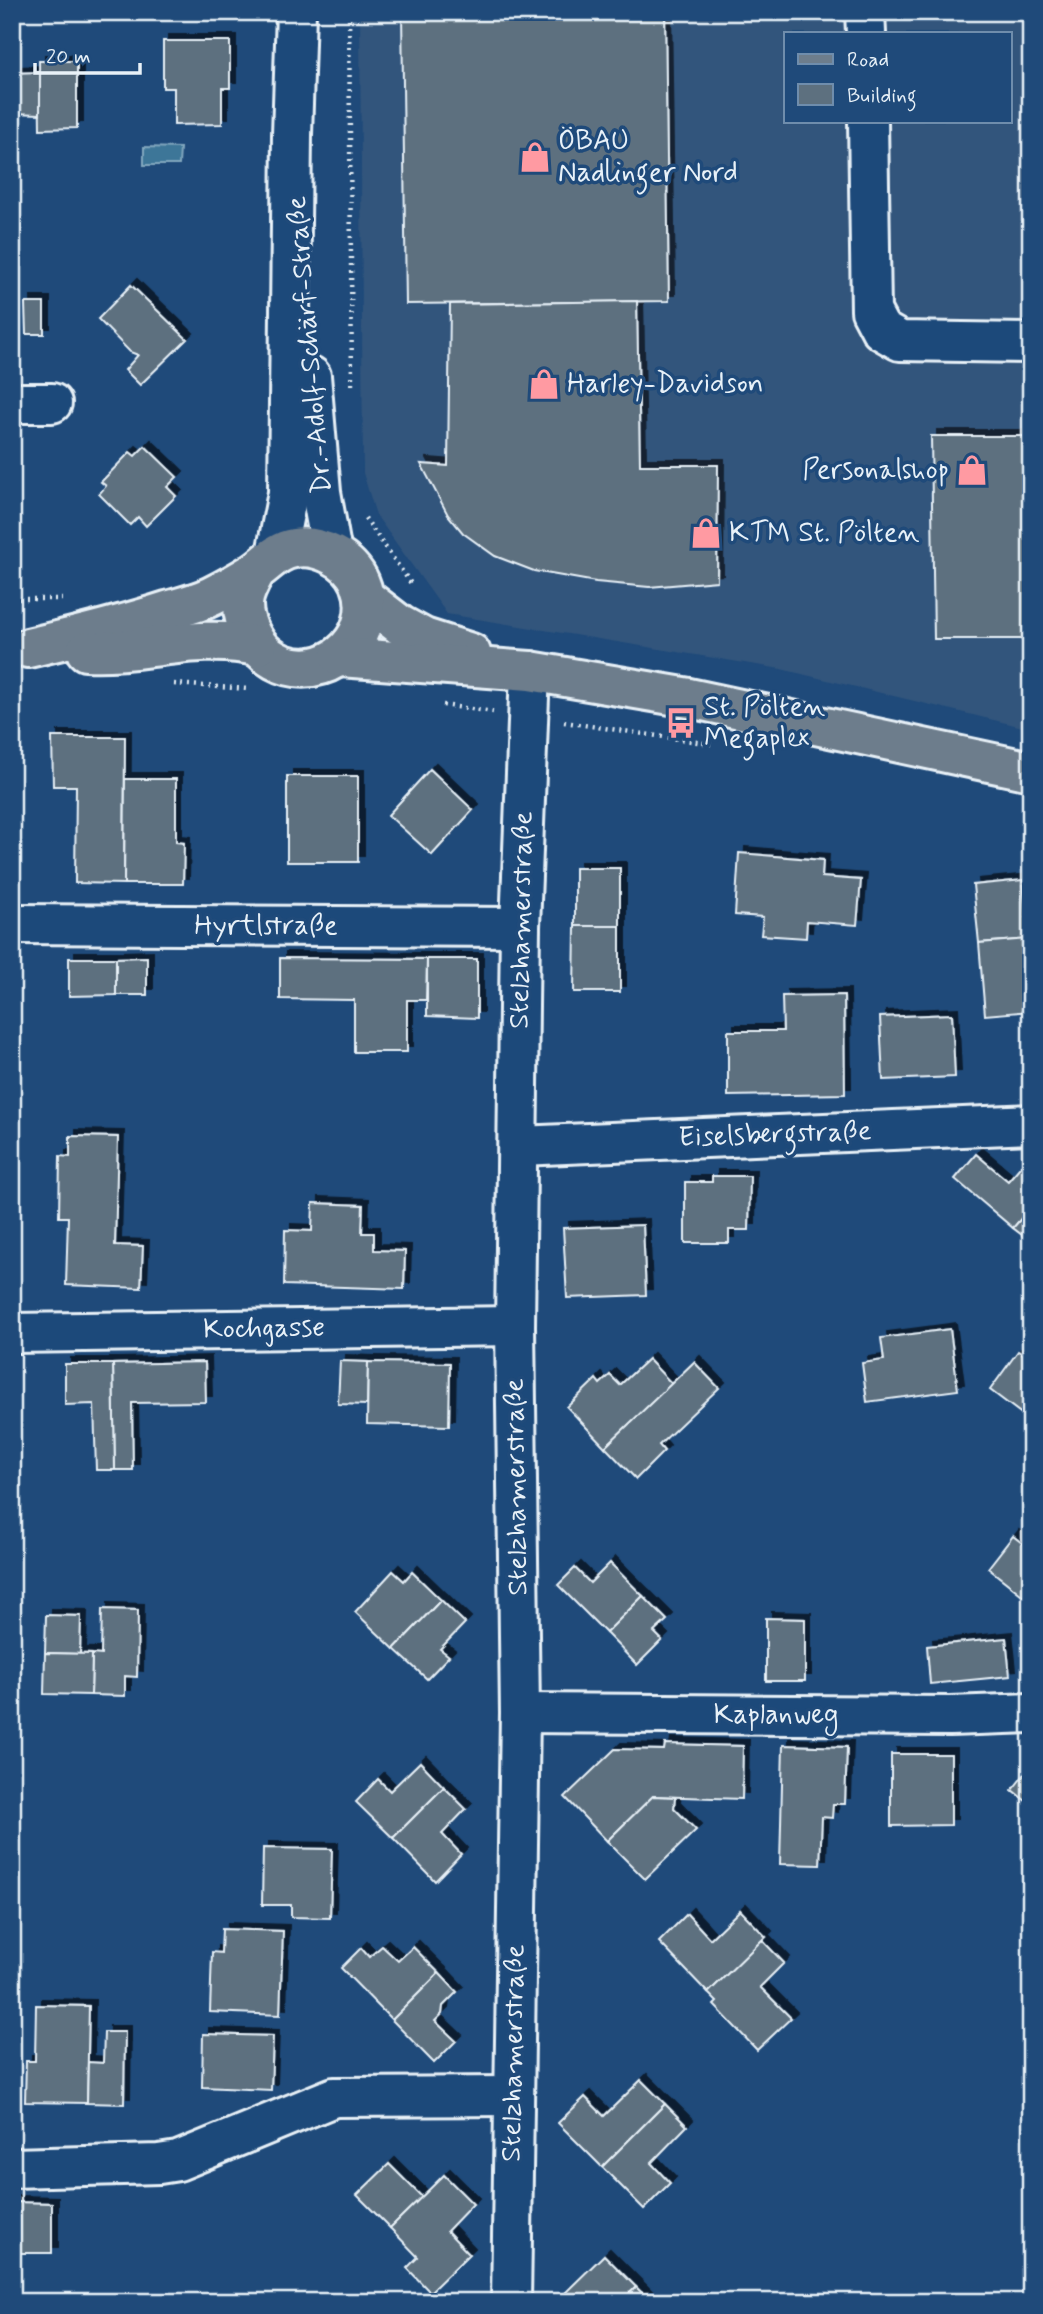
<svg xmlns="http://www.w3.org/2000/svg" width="1043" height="2314" font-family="Mynerve,sans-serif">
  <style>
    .built { fill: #32557c; fill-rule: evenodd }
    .water { fill: #3e7698; stroke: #82a7be; stroke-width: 2 }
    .building { fill: #5d707f; stroke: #e8f1f8; stroke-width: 2; filter: url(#shadow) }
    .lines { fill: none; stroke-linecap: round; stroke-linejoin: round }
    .minor-casing { stroke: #e8f1f8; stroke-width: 44 }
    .major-casing { stroke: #e8f1f8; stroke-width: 44 }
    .path { stroke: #e8f1f8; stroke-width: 4.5; stroke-dasharray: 2 5; stroke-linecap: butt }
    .minor { stroke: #1f4a7a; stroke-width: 38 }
    .major { stroke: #6d7d8c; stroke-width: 38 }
    .labels { text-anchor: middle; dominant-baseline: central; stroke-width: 7; stroke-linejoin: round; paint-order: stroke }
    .poi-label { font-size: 28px; fill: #e8f1f8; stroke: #1f4a7a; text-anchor: start }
    .street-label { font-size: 28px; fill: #e8f1f8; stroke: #1f4a7a }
  </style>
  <defs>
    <filter id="shadow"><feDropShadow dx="6" dy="-6" stdDeviation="0" flood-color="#0009"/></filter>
  </defs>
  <rect width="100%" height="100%" fill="#1f4a7a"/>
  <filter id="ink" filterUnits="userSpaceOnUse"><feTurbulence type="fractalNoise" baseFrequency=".0143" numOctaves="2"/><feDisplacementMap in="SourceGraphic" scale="14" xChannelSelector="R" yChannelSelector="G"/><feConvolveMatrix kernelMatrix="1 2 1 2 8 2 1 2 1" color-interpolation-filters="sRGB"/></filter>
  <g filter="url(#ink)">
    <path class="built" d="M360 12H1031V729L781 669 447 614 376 515 363 473ZM786 33H1010V121H786Z"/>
    <path class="water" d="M144 147 180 148 179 165H144Z"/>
    <g class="building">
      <path d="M402 12H665L669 301 406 304Z"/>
      <path d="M163 41H230V88H222V124L174 125V88H163Z"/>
      <path d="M39 61H77V128L40 129Z"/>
      <path d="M40 72V114L12 113V73Z"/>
      <path d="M131 285 187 339 140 385 125 370 138 355 130 352 98 319Z"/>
      <path d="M637 301 640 465H718L717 581 649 587 596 582 534 571 495 556 463 533 448 515 421 464 448 466 450 304Z"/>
      <path d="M25 303H44V334H26Z"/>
      <path d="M931 436H1031V639H934Z"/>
      <path d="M145 446 177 477 167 487 176 496 146 526 138 517 130 525 99 494 106 486 101 482 130 452 135 456Z"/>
      <path d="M52 737H125L124 884 75 883 76 786H53Z"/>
      <path d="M430 769 473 810 432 855 388 815Z"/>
      <rect x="287" y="776" width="71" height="86"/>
      <path d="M125 779H176V842L184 843 183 884H124Z"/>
      <path d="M739 853 823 860 822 877 861 880 857 925 807 921 806 938 761 935 763 917 735 915Z"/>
      <rect x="575" y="868" width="45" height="58"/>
      <path d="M1023 880 1028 939 979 943 973 885Z"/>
      <path d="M575 926H620V992H574Z"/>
      <path d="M1028 939 1031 1011 985 1015 979 943Z"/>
      <path d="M147 957V995H116V958Z"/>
      <path d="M69 958H116V995L69 996Z"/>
      <path d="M280 958 427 959 426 1000H407V1052H354V1000L280 999Z"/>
      <path d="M427 959H477V1018L427 1016Z"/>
      <path d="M844 995 845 1094 728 1096V1031H783L782 996Z"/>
      <path d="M952 1014 955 1077 883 1080 880 1017Z"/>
      <path d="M70 1136 118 1137 115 1245 143 1246 141 1288 66 1285 68 1217H59L60 1156 70 1157Z"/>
      <path d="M976 1154 1008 1181 1031 1154V1207L1013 1228 955 1179Z"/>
      <path d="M712 1176H750L749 1230H729V1243H685V1182H712Z"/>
      <path d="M313 1203 363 1205 362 1233H374V1250L405 1251 404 1289 284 1285 285 1230 312 1231Z"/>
      <path d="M1031 1207V1242L1013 1228Z"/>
      <path d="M643 1225 646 1295 567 1298 563 1228Z"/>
      <path d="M950 1329 958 1390 867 1402 862 1363 884 1360 881 1338Z"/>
      <path d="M1018 1351 1031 1359V1413L1027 1418 990 1390Z"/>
      <path d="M648 1359 672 1384 605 1447 567 1407 596 1379 600 1384 610 1375 620 1385Z"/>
      <path d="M340 1361 368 1362 367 1405 338 1404Z"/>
      <path d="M205 1362 206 1402 132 1403 133 1470H115L113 1364Z"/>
      <path d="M368 1362 450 1363 449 1426 367 1424Z"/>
      <path d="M694 1362 719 1388 659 1445 664 1451 636 1479 605 1447Z"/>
      <path d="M65 1364H113L115 1470H96L94 1404 65 1405Z"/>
      <path d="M1013 1536 1031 1550V1602L988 1568Z"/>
      <path d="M610 1563 643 1596 606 1633 558 1585 575 1568 590 1583Z"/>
      <path d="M393 1571 404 1581 412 1572 441 1600 394 1649 355 1612Z"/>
      <path d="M643 1596 667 1620 654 1632 662 1640 637 1665 606 1633Z"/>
      <path d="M441 1600 465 1623 440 1649 449 1656 427 1679 394 1649Z"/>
      <path d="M102 1609 138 1610 137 1677 125 1676V1696L91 1695 92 1654 101 1655Z"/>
      <path d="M46 1615 81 1616 80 1654 45 1653Z"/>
      <path d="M766 1618 805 1619V1681H766Z"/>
      <path d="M1006 1638 1010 1676 930 1684 927 1646Z"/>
      <path d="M45 1653 92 1654 91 1695 44 1694Z"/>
      <path d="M665 1744 743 1746 742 1799 653 1796 607 1841 565 1797 615 1749 664 1750Z"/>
      <path d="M783 1745 847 1747 845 1804H833L832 1818 822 1817 820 1865 780 1864Z"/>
      <path d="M891 1754H951V1825L891 1826Z"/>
      <path d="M420 1762 444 1787 393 1838 356 1802 378 1779 390 1791Z"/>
      <path d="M1031 1766V1805L1012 1790Z"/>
      <path d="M444 1787 466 1809 442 1834 461 1854 435 1881 393 1838Z"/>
      <path d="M653 1796 675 1797 674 1808 696 1830 645 1879 607 1841Z"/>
      <path d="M263 1848 332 1849 330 1918 291 1917V1905H262Z"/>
      <path d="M740 1910 766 1937 708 1993 659 1942 687 1914 710 1939Z"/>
      <path d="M222 1929 283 1931 280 2015 210 2012 212 1952 221 1953Z"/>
      <path d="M762 1940 784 1963 760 1987 791 2018 757 2050 714 2005 717 2002 708 1993Z"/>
      <path d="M382 1946 398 1961 413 1947 439 1973 392 2020 341 1968 361 1948 369 1957Z"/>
      <path d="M439 1973 457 1992 443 2006 442 2014 435 2021 456 2041 434 2063 392 2020Z"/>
      <path d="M36 2005 89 2006 87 2103 25 2102 26 2061H35Z"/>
      <path d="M104 2032H125L124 2104 87 2103 88 2062 103 2063Z"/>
      <path d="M203 2034 273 2036 271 2090 202 2087Z"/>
      <path d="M641 2080 665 2104 602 2167 558 2123 585 2097 604 2116Z"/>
      <path d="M665 2104 687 2126 651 2163 670 2183 644 2209 602 2167Z"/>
      <path d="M389 2164 422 2197 390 2228 357 2195Z"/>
      <path d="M444 2175 473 2204 447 2231 469 2254 430 2292 407 2268 418 2257 390 2228Z"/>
      <path d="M12 2202 52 2203V2253H12Z"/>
      <path d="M604 2255 636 2287 621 2302H573L565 2293Z"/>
      <path d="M636 2287 651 2302H621Z"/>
    </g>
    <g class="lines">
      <defs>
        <g id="minor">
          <path d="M865 12 866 33"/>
          <path d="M868 121 871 311 881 330 900 341 1031 343"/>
          <path d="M311 376 321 492 332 554"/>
          <path d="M12 403H52"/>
          <path d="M276 554 288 493 292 135 296 12"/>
          <path d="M12 924 520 927"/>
          <path d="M519 1146 1031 1124"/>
          <path d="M12 1333 515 1326"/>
          <path d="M520 1713 950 1716 1031 1713"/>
          <path d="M12 2168 159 2164 178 2161 334 2097 513 2096"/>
          <path d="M511 2302 520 1713 515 1326 520 927 530 671"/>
        </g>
        <g id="major">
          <path d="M365 598 400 625 424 638 471 653"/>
          <path d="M28 648C75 637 121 626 167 611 181 607 198 603 212 596 226 589 240 581 253 573 267 564 276 551 294 548 319 544 350 559 360 583 367 600 366 617 358 634 335 677 275 680 252 636 247 627 243 616 243 605 243 593 250 582 256 571"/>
          <path d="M86 651C146 654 196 633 257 646"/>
          <path d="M340 657 530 671 689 698 1031 771"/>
        </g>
      </defs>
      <use href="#minor" class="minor-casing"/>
      <use href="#major" class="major-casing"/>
      <g class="path">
        <path d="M349 12 352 388"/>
        <path d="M365 518 412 585"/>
        <path d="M12 599H62"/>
        <path d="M174 684 249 689"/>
        <path d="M443 705 493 712"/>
        <path d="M564 722 711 744"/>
      </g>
      <use href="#minor" class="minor"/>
      <use href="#major" class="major"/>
    </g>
  </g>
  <defs>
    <symbol id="shop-bare" viewBox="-9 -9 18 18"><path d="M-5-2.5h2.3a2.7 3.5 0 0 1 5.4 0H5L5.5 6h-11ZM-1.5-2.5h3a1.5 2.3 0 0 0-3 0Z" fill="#ff9aa2" stroke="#1f4a7a" stroke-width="2.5" paint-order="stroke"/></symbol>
    <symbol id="bus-bare" viewBox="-9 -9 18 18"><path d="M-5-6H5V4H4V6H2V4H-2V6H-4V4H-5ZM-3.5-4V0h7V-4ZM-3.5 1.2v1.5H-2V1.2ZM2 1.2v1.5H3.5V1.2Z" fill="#ff9aa2" stroke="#1f4a7a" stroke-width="2.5" paint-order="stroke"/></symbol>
  </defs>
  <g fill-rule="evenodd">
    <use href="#shop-bare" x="513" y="135" width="44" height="44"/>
    <use href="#shop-bare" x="522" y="362" width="44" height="44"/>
    <use href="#shop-bare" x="950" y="448" width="44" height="44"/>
    <use href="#shop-bare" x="684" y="511" width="44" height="44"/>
    <use href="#bus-bare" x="659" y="701" width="44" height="44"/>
  </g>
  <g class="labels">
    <g class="poi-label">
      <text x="558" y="141">ÖBAU<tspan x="558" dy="32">Nadlinger Nord</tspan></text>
      <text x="567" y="384">Harley-Davidson</text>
      <text x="949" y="470" text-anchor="end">Personalshop</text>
      <text x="729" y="533">KTM St. Pölten</text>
      <text x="704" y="707">St. Pölten<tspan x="704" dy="32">Megaplex</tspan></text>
    </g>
    <g class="street-label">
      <text transform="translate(310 345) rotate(-95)">Dr.-Adolf-Schärf-Straße</text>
      <text transform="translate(522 920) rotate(-89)">Stelzhamerstraße</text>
      <text x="266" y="926">Hyrtlstraße</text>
      <text transform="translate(775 1135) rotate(-2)">Eiselsbergstraße</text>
      <text transform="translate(264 1329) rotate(-1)">Kochgasse</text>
      <text transform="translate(517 1487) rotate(-91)">Stelzhamerstraße</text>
      <text x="776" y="1715">Kaplanweg</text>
      <text transform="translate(514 2053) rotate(-89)">Stelzhamerstraße</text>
    </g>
  </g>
  <rect width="1043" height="2314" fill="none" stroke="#1f4a7a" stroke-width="42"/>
  <rect x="21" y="21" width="1001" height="2272" fill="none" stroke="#e8f1f8" stroke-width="2.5" filter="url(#ink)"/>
  <rect x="784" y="32" width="228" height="91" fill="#1f4a7a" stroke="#6f8dac" stroke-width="2"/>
  <rect x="798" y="54" width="35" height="10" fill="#6d7d8c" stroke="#6f8dac" stroke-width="2"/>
  <text x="847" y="66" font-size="21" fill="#e8f1f8">Road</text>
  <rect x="798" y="84" width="35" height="21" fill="#5d707f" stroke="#6f8dac" stroke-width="2"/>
  <text x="847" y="102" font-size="21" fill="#e8f1f8">Building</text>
  <path d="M35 63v10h105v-10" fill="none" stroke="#e8f1f8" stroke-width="3.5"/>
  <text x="46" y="63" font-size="21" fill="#e8f1f8" stroke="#1f4a7a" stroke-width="5" paint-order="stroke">20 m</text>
</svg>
